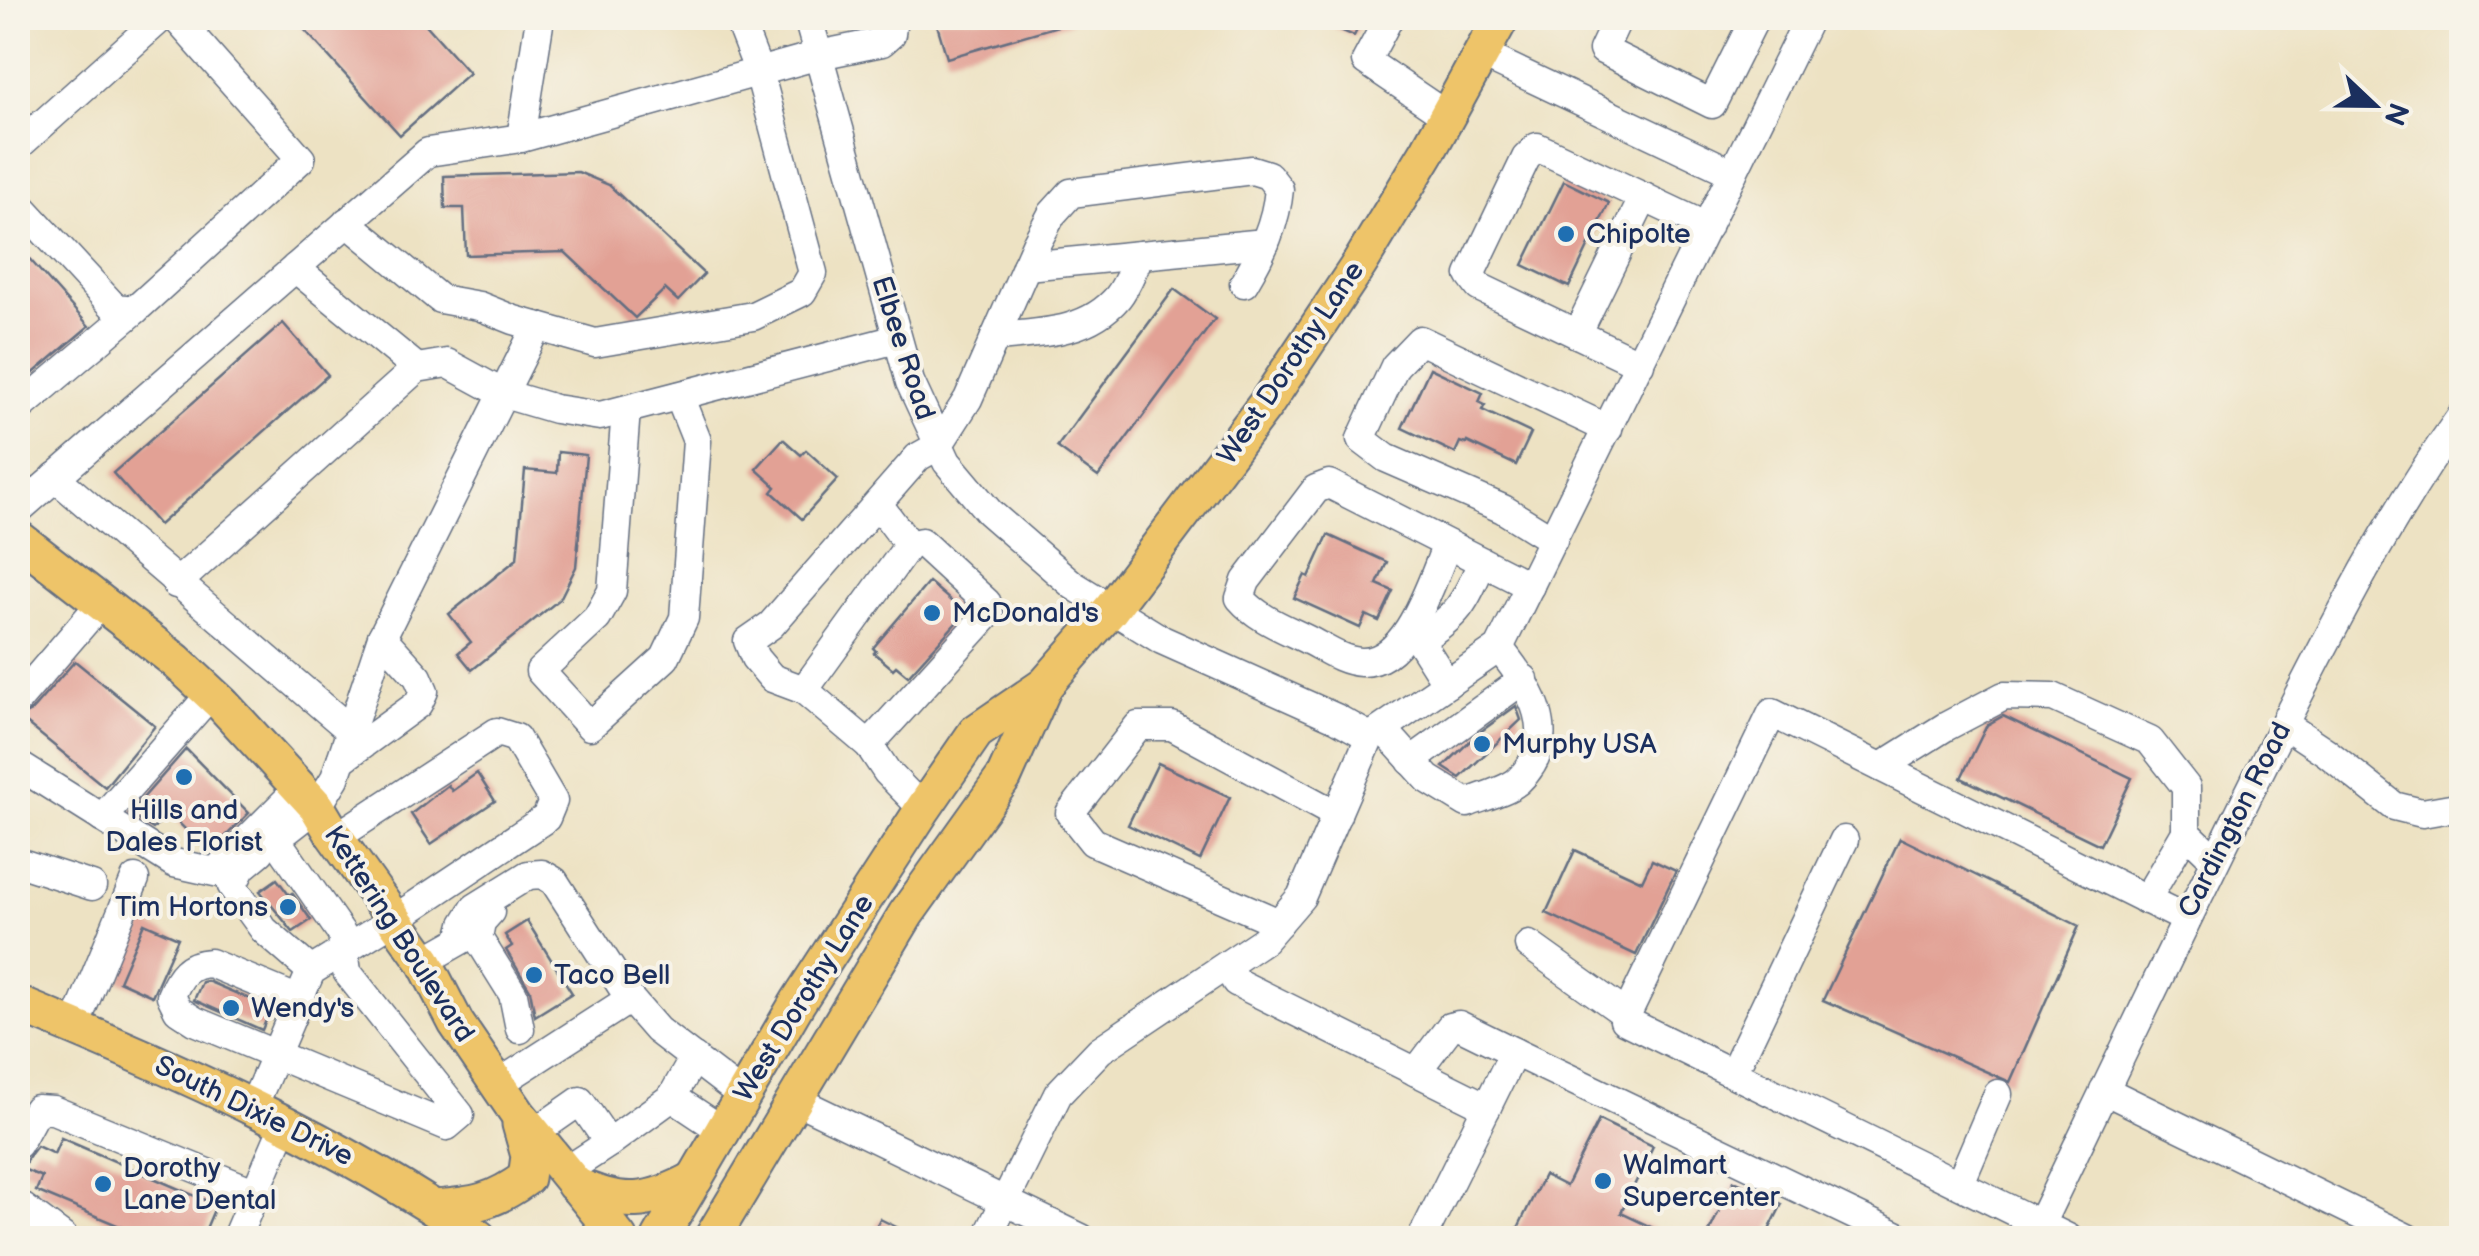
<svg xmlns="http://www.w3.org/2000/svg" width="2479" height="1256" font-family="'Balsamiq Sans',sans-serif">
  <style>
    .building { fill: #e2a195 }
    .lines { fill: none; stroke-linecap: round; stroke-linejoin: round }
    .minor-casing { stroke: #646e81; stroke-width: 31 }
    .major-casing { stroke: #646e81; stroke-width: 39 }
    .minor { stroke: #fff; stroke-width: 28 }
    .major { stroke: #eec469; stroke-width: 35 }
    .poi-dot { fill: #1f6fb2; stroke: #f7f3e8; stroke-width: 4 }
    .labels { text-anchor: middle; dominant-baseline: central; stroke-width: 8; stroke-linejoin: round; paint-order: stroke }
    .poi-label { font-size: 28px; fill: #1b2f5e; stroke: #f7f3e8; text-anchor: start }
    .street-label { font-size: 28px; fill: #1b2f5e; stroke: #f7f3e8 }
  </style>
  <rect width="100%" height="100%" fill="#f7f3e8"/>
  <filter id="ink" filterUnits="userSpaceOnUse"><feTurbulence type="fractalNoise" baseFrequency=".01" numOctaves="2"/><feDisplacementMap in="SourceGraphic" scale="20" xChannelSelector="R" yChannelSelector="G"/><feConvolveMatrix kernelMatrix="1 2 1 2 8 2 1 2 1" color-interpolation-filters="sRGB"/></filter>
  <filter id="wash" filterUnits="userSpaceOnUse"><feTurbulence type="fractalNoise" baseFrequency=".0048" numOctaves="4" result="noise"/><feDisplacementMap in="SourceGraphic" scale="40" xChannelSelector="R" yChannelSelector="G"/><feGaussianBlur stdDeviation="2.25" result="paint"/><feColorMatrix in="noise" values="0 0 0 0 0 0 0 0 0 0 0 0 0 0 0 0 0 1.4 0 .05"/><feComposite in="paint" operator="in"/></filter>
  <g filter="url(#wash)">
    <rect width="100%" height="100%" fill="#ede2c3"/>
    <g id="blocks">
      <g class="building">
        <path d="M294 18H420L469 73 400 135Z"/>
        <path d="M935 18H1071L1072 22 947 58Z"/>
        <path d="M1312 18H1363L1354 36Z"/>
        <path d="M578 172 609 185 704 274 678 301 665 289 635 318 565 252 466 255 464 208H445L444 176Z"/>
        <path d="M1564 181 1609 203 1569 287 1523 265Z"/>
        <path d="M18 246 89 326 30 376 18 363Z"/>
        <path d="M1174 289 1215 319 1098 477 1057 447Z"/>
        <path d="M283 323 328 375 159 525 113 473Z"/>
        <path d="M1430 368 1483 393 1479 402 1485 405 1482 410 1531 433 1516 465 1467 442 1466 444 1460 442 1455 453 1402 428Z"/>
        <path d="M783 439 801 455 806 450 838 479 802 519 772 492 776 487 756 469Z"/>
        <path d="M558 452 586 455 576 567 560 599 472 670 458 653 471 642 449 614 517 559 525 470 557 473Z"/>
        <path d="M1328 535 1387 562 1377 584 1393 591 1379 621 1366 615 1360 628 1294 598 1305 575 1309 577Z"/>
        <path d="M929 582 965 613 908 676 896 666 893 669 874 653 876 651 873 648Z"/>
        <path d="M75 661 155 726 105 787 19 717 31 711Z"/>
        <path d="M1516 706 1521 720 1460 778 1443 767 1476 735Z"/>
        <path d="M2003 716 2132 778 2100 845 1961 778 1987 725Z"/>
        <path d="M186 749 249 813 209 853 169 813 153 829 129 814Z"/>
        <path d="M1158 763 1230 797 1200 860 1128 825Z"/>
        <path d="M477 773 495 801 431 844 411 814 448 785 452 791Z"/>
        <path d="M1900 838 2079 926 2010 1082 1823 1000Z"/>
        <path d="M1575 850 1642 881 1652 860 1676 871 1636 955 1546 913Z"/>
        <path d="M277 879 289 895 292 893 311 920 293 932 260 891Z"/>
        <path d="M527 921 572 993 535 1016 530 990 506 950 512 946 505 935Z"/>
        <path d="M144 923 178 938 152 996 119 981Z"/>
        <path d="M207 981 271 1008 262 1030 194 1000 202 982Z"/>
        <path d="M1599 1120 1653 1146 1621 1213 1674 1238H1513L1544 1175 1566 1186Z"/>
        <path d="M61 1138 216 1205 202 1238H148L36 1191 42 1177 23 1169 27 1159 37 1146 54 1154Z"/>
        <path d="M1734 1181 1782 1204 1765 1238H1706Z"/>
        <path d="M880 1219 919 1238H870Z"/>
      </g>
    </g>
  </g>
  <g filter="url(#ink)">
    <use href="#blocks" fill-opacity="0" stroke="#646e81" stroke-width="2.5"/>
    <g class="lines">
      <defs>
        <g id="minor">
          <path d="M808 18 910 382 947 462 989 512 1073 585 1162 640 1336 718 1370 737 1301 897 1264 940 1100 1050 1058 1094 987 1238"/>
          <path d="M1389 18 1366 61 1447 116"/>
          <path d="M1618 18 1603 50 1712 104 1755 18"/>
          <path d="M1481 54 1733 173"/>
          <path d="M521 138 540 18"/>
          <path d="M18 146 161 18"/>
          <path d="M18 203 115 308 135 310 301 159 176 18"/>
          <path d="M347 222 440 299 479 306 514 320 595 343 753 316 802 292 813 273 759 72 738 18"/>
          <path d="M1026 266 1265 243"/>
          <path d="M295 268 417 368"/>
          <path d="M1577 334 1644 197"/>
          <path d="M995 337C1038 333 1087 334 1118 297 1127 286 1133 268 1140 255"/>
          <path d="M1640 364 1479 287 1470 275 1526 158 1537 147 1707 227"/>
          <path d="M18 409 135 310"/>
          <path d="M626 410 612 591 597 618 540 671 590 726 665 658 684 618 697 441 679 396"/>
          <path d="M55 477 350 730"/>
          <path d="M878 504 909 545"/>
          <path d="M18 510 428 152 521 138 819 55 882 42 891 34 893 18"/>
          <path d="M1553 540 1503 509 1386 458 1361 439 1395 366 1420 340 1608 429"/>
          <path d="M1447 545C1432 579 1408 664 1361 662 1343 661 1327 650 1312 642 1287 629 1259 620 1240 598L1246 581 1316 489 1329 484 1530 586"/>
          <path d="M176 584 417 368 447 363 504 394 555 409 600 416 897 339"/>
          <path d="M1411 627 1447 684"/>
          <path d="M1419 640C1459 615 1464 604 1482 562"/>
          <path d="M804 690 909 545 921 542 987 603 989 613 869 745"/>
          <path d="M18 700 102 602"/>
          <path d="M2284 724 2326 752 2394 806 2422 813 2462 806"/>
          <path d="M1383 729 1428 779 1467 803C1482 797 1506 791 1518 781 1564 737 1530 686 1499 648"/>
          <path d="M1370 737 1499 648 1809 18"/>
          <path d="M341 760 418 704 424 691 418 677 382 637"/>
          <path d="M1411 761 1524 679"/>
          <path d="M18 765 174 863 215 872 298 789"/>
          <path d="M1881 767 1945 727 2004 696 2053 697 2150 741 2186 787V832L2215 860"/>
          <path d="M923 809 887 772 869 745 804 690 772 678 755 658 748 641 771 625 918 457 938 446 968 399 1036 244 1052 214 1071 193 1252 170 1268 175 1279 189C1276 223 1262 253 1244 283"/>
          <path d="M102 818 211 694"/>
          <path d="M260 852 242 867 232 886 264 930 311 971"/>
          <path d="M18 862 92 886"/>
          <path d="M2146 900 2186 832"/>
          <path d="M490 912 481 922 478 938 513 994 520 1029"/>
          <path d="M1279 923 1093 842 1070 813 1138 726H1172L1337 815"/>
          <path d="M1529 945 1627 1015"/>
          <path d="M424 961 461 940 465 924 475 908 528 875 542 874 554 881 630 999"/>
          <path d="M1227 966 1236 982 1487 1107"/>
          <path d="M299 1000 210 963C187 964 179 976 171 996L178 1010 195 1021 447 1126 460 1115 347 972 342 934 276 839 317 807 335 778 382 637 537 326"/>
          <path d="M74 1028 135 879"/>
          <path d="M694 1058 672 1097 723 1131"/>
          <path d="M1416 1072 1450 1027 1459 1025 1514 1052"/>
          <path d="M1733 1073 1844 840"/>
          <path d="M498 1084 630 999 657 1030 743 1096"/>
          <path d="M2104 1090 2407 1238"/>
          <path d="M796 1100 1081 1238"/>
          <path d="M253 1107 311 971 395 919 546 818 553 801 516 738 497 732 335 838"/>
          <path d="M524 1140 580 1101 609 1143 563 1173"/>
          <path d="M609 1143 672 1097"/>
          <path d="M18 1144 37 1109 53 1110 256 1193"/>
          <path d="M1960 1183 1998 1094"/>
          <path d="M18 1204 64 1238"/>
          <path d="M2034 1237C2111 1077 2187 917 2266 759 2326 641 2384 523 2462 415"/>
          <path d="M236 1238 285 1123"/>
          <path d="M1422 1238 1514 1052 1902 1238"/>
          <path d="M2068 1238 1624 1020 1772 713 2186 919"/>
        </g>
        <g id="major">
          <path d="M18 538 176 661 222 704 317 807 333 834 424 961 456 1023 518 1114 619 1238"/>
          <path d="M18 1004C178 1070 336 1139 479 1238"/>
          <path d="M574 1184C623 1207 649 1204 695 1179"/>
          <path d="M435 1208C474 1205 494 1202 526 1178L529 1156 520 1124"/>
          <path d="M660 1238 798 1002 923 809 976 732 1045 685 1111 609 1266 404 1360 263 1429 149 1501 18"/>
          <path d="M712 1238 906 914 1004 777 1045 685"/>
        </g>
      </defs>
      <use href="#minor" class="minor-casing"/>
      <use href="#major" class="major-casing"/>
      <use href="#minor" class="minor"/>
      <use href="#major" class="major"/>
    </g>
  </g>
  <g class="poi-dot">
    <circle cx="1566" cy="234" r="10"/>
    <circle cx="932" cy="613" r="10"/>
    <circle cx="1482" cy="744" r="10"/>
    <circle cx="184" cy="777" r="10"/>
    <circle cx="288" cy="907" r="10"/>
    <circle cx="534" cy="975" r="10"/>
    <circle cx="231" cy="1008" r="10"/>
    <circle cx="1603" cy="1181" r="10"/>
    <circle cx="103" cy="1184" r="10"/>
  </g>
  <g class="labels">
    <g class="poi-label">
      <text x="1586" y="234">Chipolte</text>
      <text x="952" y="613">McDonald's</text>
      <text x="1502" y="744">Murphy USA</text>
      <text x="184" y="810" text-anchor="middle">Hills and<tspan x="184" dy="32">Dales Florist</tspan></text>
      <text x="268" y="907" text-anchor="end">Tim Hortons</text>
      <text x="554" y="975">Taco Bell</text>
      <text x="251" y="1008">Wendy's</text>
      <text x="1623" y="1165">Walmart<tspan x="1623" dy="32">Supercenter</tspan></text>
      <text x="123" y="1168">Dorothy<tspan x="123" dy="32">Lane Dental</tspan></text>
    </g>
    <g class="street-label">
      <text transform="translate(903 348) rotate(72)">Elbee Road</text>
      <text transform="translate(1291 363) rotate(-56)">West Dorothy Lane</text>
      <text transform="translate(2235 820) rotate(-63)">Cardington Road</text>
      <text transform="translate(399 934) rotate(57)">Kettering Boulevard</text>
      <text transform="translate(804 998) rotate(-58)">West Dorothy Lane</text>
      <text transform="translate(254 1111) rotate(26)">South Dixie Drive</text>
    </g>
  </g>
  <rect width="2479" height="1256" fill="none" stroke="#f7f3e8" stroke-width="60"/>
  <g transform="translate(2374 105) rotate(112)" stroke="#f7f3e8" stroke-width="8" paint-order="stroke">
  <path d="M0-8L18 38L0 25L-18 38Z" fill="#1b2f5e"/>
  <text y="-15" font-size="28" font-weight="bold" text-anchor="middle" fill="#1b2f5e">N</text>
  </g>
</svg>
